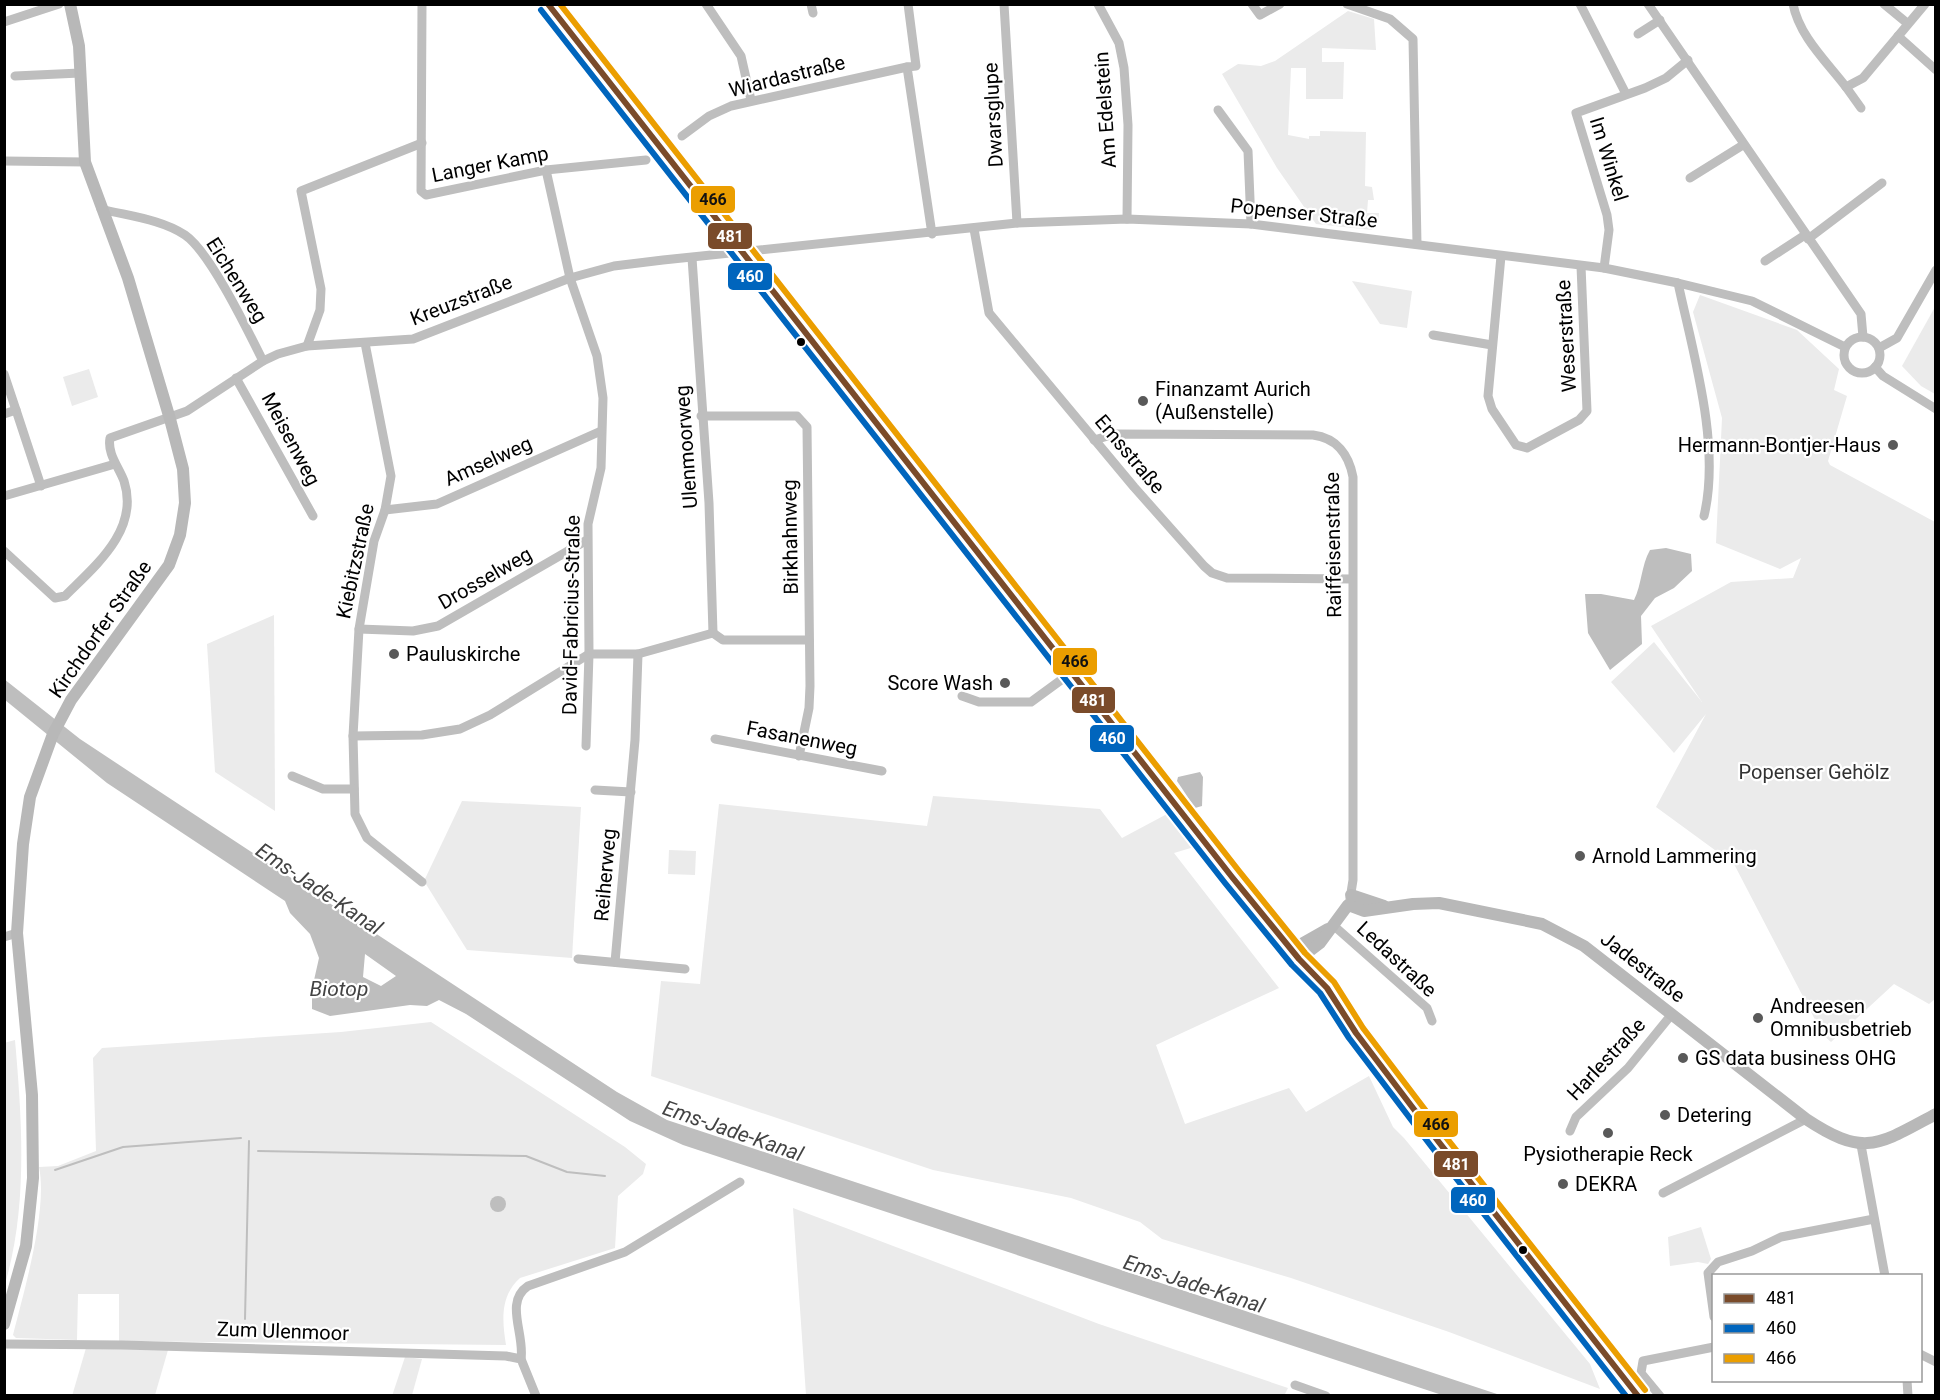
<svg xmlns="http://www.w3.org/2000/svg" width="1940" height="1400" font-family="Roboto,sans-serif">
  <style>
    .green { fill: #ebebeb }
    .water { fill: #bebebe; fill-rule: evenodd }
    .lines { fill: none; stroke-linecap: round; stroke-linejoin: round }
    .stream { stroke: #bebebe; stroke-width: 2 }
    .street { stroke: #bebebe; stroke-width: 9 }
    .secondary { stroke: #b8b8b8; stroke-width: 12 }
    .primary { stroke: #bebebe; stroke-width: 14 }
    .bus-1-casing { stroke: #fff; stroke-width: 10 }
    .bus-2-casing { stroke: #fff; stroke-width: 10 }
    .bus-3-casing { stroke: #fff; stroke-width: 10 }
    .bus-1 { stroke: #7a4b2a; stroke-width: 6 }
    .bus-2 { stroke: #0065bd; stroke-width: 6 }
    .bus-3 { stroke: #eb9e00; stroke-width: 6 }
    .bus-dot { fill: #000; stroke: #fff; stroke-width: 2 }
    .poi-dot { fill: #595959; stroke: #fff; stroke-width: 2 }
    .labels { text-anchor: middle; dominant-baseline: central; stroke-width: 4.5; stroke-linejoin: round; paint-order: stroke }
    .street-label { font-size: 20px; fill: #000; stroke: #fff }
    .poi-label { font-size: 20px; fill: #000; stroke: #fff; text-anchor: start }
    .park-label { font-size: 20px; fill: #323232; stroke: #fff }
    .water-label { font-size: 21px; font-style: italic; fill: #434343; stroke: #fff }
    .line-badge { stroke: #fff; stroke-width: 2 }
    .badge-label { font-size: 16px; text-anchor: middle; font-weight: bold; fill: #fff }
    .pale-badge-label { font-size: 16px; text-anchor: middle; font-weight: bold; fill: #111 }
  </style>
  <rect width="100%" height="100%" fill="#fff"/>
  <g class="green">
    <path d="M1348 11 1374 19 1376 50 1322 48V62H1344L1343 99H1306V68H1291L1288 135 1309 139V136H1320V131L1366 132 1365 186 1372 187 1374 200H1368L1367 213H1379L1378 222 1372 224V230L1316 224 1277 168 1222 74 1238 64 1261 66 1275 61Z"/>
    <path d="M1352 281 1412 291 1407 328 1380 324Z"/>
    <path d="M1700 295 1797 330 1839 369 1834 390 1847 396 1828 461 1830 465 1935 522V999L1929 1004 1894 984 1831 1042 1823 1035 1734 864 1656 807 1706 714 1674 753 1611 682 1654 642 1702 702 1651 626 1731 582 1793 578 1801 558 1780 569 1716 543 1722 418 1693 312Z"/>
    <path d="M1935 307V394L1921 386 1902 366Z"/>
    <path d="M89 369 98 397 72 406 63 377Z"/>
    <path d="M274 615 275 811 215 772 207 644Z"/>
    <path d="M933 796 1100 809 1122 838 1167 814 1194 847 1174 853 1279 988 1156 1045 1185 1124 1289 1088 1306 1112 1369 1076 1393 1127 1404 1138 1590 1364 1600 1389 1449 1332 1291 1278 1162 1239 1140 1222 1071 1198 933 1170 651 1076 661 981 700 984 719 804 927 826Z"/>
    <path d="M462 801 581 807 572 958 467 950 424 881Z"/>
    <path d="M669 850 696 851 695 875 668 874Z"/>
    <path d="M431 1022 625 1147 646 1164 643 1174 618 1196 615 1248 520 1278C500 1296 502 1320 506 1345L119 1341V1294H78L77 1340 16 1338 13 1335C24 1291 48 1210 39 1167L58 1166 96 1151 93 1058 102 1048 341 1032Z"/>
    <path d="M15 1040C22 1121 28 1206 5 1284L4 1043Z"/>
    <path d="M793 1208 1099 1324 1288 1388 1284 1396 806 1395Z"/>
    <path d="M1701 1227 1711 1259 1708 1264 1698 1262 1670 1266 1668 1237Z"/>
    <path d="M86 1348 168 1350 155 1395 72 1396Z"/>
    <path d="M405 1357 422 1359 412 1395 392 1396Z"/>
  </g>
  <g class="water">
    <path d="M1666 548 1691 554 1692 571 1674 588 1655 598 1641 616 1642 644 1610 670 1588 633 1585 594H1601L1634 600C1642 584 1641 566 1650 550Z"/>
    <path d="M4 679 80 739 145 782 617 1092 667 1120 1500 1395H1442L683 1145 630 1121 466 1014 439 1000 427 1006 410 1005 330 1016 312 1009V989L319 958 310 934 290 913 285 901 107 783 5 700ZM365 954 396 976 381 986 363 977Z"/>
    <path d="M1200 772 1203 777 1202 806 1195 808 1177 781 1178 777Z"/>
    <circle cx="498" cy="1204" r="8"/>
  </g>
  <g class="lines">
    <g class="stream">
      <path d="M258 1151 526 1156 567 1172 605 1176"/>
      <path d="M55 1170 123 1147 241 1138"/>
      <path d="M245 1319 249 1141"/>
    </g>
    <g class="street">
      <path d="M422 4 421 191 426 195 546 170 646 160"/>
      <path d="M706 4 741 56 751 100"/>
      <path d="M811 4 813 13"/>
      <path d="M908 4 916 66 907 67 932 234"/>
      <path d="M1004 4 1017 223"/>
      <path d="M1098 4 1119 43 1124 68 1128 125 1127 219"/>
      <path d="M1252 4 1260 15 1280 4"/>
      <path d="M1347 4 1390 19 1413 39 1417 244"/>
      <path d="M1580 4 1626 94"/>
      <path d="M1648 4 1861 314 1863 337"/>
      <path d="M1793 4C1799 36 1827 62 1846 87L1863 78 1925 4"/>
      <path d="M1884 4 1907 23"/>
      <path d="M4 22 59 4"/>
      <path d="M1638 34 1660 20"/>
      <path d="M1898 36 1936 70"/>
      <path d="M15 76 80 73"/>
      <path d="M1846 87 1861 108"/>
      <path d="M1218 110 1248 151 1251 224"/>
      <path d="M682 136 709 116 731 106 907 67"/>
      <path d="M4 161 85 162"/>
      <path d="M546 170 570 278 597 356 603 398 601 468 588 524 589 654 586 746"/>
      <path d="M1690 178 1743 145"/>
      <path d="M101 209C128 216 161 219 185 235 210 252 248 331 263 361"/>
      <path d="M974 229 989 313 1134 487 1204 566 1212 573 1227 578 1352 579"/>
      <path d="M1808 239 1882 183"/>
      <path d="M1501 256 1488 396 1492 409 1516 445 1527 448 1579 420 1587 411 1581 266"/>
      <path d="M692 258 709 503 713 633"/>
      <path d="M1765 261 1805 235"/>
      <path d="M1604 268 1609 230 1607 215 1576 113 1645 88 1666 78 1688 60"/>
      <path d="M1678 283C1693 353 1721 445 1704 516"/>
      <path d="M1433 335 1492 345"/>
      <circle cx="1862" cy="355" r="18"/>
      <path d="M365 343 391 476 385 510 374 541 359 629 353 736 355 814 367 838 422 882"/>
      <path d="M307 346 320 310 321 289 301 191 422 143"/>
      <path d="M1879 348 1897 338 1936 270"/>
      <path d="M1875 367 1883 376 1936 409"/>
      <path d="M4 374 16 410"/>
      <path d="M236 378 313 516"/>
      <path d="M4 414 16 410 41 486"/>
      <path d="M701 416H797L807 427 810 686 809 708 799 756"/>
      <path d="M1094 440 1115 434 1313 435C1337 438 1349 455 1353 477V880L1350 899"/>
      <path d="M4 496 115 464"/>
      <path d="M385 510 437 504 601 431"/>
      <path d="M4 551 55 598 65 596C95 566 140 530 124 481 119 467 107 454 110 438L187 411 263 361 278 354 307 346 413 339 570 278 614 266 663 260 1017 223 1127 219 1251 224 1604 268 1678 283 1752 301 1845 347"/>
      <path d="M359 629 413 631 438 626 587 540"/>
      <path d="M962 696 979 702H1031L1072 672"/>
      <path d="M353 736 422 735 460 729 490 715 589 654H638L713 633 723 640H809"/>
      <path d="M715 739 882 771"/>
      <path d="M292 776 323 789H354"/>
      <path d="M595 790 631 792"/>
      <path d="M1333 925 1427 1008 1432 1021"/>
      <path d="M4 937 17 933"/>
      <path d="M578 959 685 969"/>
      <path d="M615 962 635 740 638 654"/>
      <path d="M1570 1131 1576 1117 1628 1068 1672 1014"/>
      <path d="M1861 1145 1885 1276"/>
      <path d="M1663 1193 1806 1119"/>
      <path d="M1714 1317 1708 1273 1718 1262 1752 1251 1781 1237 1874 1219"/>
      <path d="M4 1344 123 1345 506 1356 521 1359 536 1396"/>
      <path d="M1920 1354 1936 1362"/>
      <path d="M521 1359C525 1334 504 1302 528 1286L625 1252 740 1182"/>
      <path d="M1907 1380 1908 1396"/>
      <path d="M1295 1385 1326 1396"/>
      <path d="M1660 1396 1641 1373 1643 1361 1714 1347"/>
    </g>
    <g class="secondary">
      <path d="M1351 895 1384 906"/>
      <path d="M1291 950 1328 929"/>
      <path d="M1299 959 1320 943 1348 905 1364 911 1413 904 1439 903 1542 924 1584 946 1806 1119C1865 1158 1878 1145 1936 1114"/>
      <path d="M4 1324 26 1246 33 1178 32 1095 17 933 23 844 30 797 53 734 71 700 169 565 180 535 185 503 183 469 170 419 128 278 85 162 79 46 70 4"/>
    </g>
    <g class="primary">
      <path d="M548 4 1232 877 1299 959C1324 977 1339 1007 1356 1033"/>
      <path d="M1351 1027 1638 1396"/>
    </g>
    <defs>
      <path id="bus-1" d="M548 4 1232 877 1299 959 1327 988 1356 1033 1438 1141 1638 1396"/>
      <path id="bus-2" d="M541 10 1225 883 1292 965 1320 993 1349 1038 1431 1146 1626 1396"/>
      <path id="bus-3" d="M560 4 1239 871 1305 953 1334 982 1363 1028 1445 1136 1645 1390"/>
    </defs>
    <use href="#bus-1" class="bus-1-casing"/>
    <use href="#bus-2" class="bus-2-casing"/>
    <use href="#bus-3" class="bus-3-casing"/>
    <use href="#bus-1" class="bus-1"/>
    <use href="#bus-2" class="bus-2"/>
    <use href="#bus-3" class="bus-3"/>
  </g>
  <g class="bus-dot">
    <circle cx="801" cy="342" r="5"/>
    <circle cx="1523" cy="1250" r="5"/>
  </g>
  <g class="poi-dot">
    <circle cx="1143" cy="401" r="6"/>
    <circle cx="1893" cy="445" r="6"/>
    <circle cx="394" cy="654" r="6"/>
    <circle cx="1005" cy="683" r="6"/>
    <circle cx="1580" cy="856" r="6"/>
    <circle cx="1758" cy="1018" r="6"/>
    <circle cx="1683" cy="1058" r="6"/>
    <circle cx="1665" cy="1115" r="6"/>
    <circle cx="1608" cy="1133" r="6"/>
    <circle cx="1563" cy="1184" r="6"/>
  </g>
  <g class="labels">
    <g class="street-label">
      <text transform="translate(787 76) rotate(-14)">Wiardastraße</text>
      <text transform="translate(1105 110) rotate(-94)">Am Edelstein</text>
      <text transform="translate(993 115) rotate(-93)">Dwarsglupe</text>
      <text transform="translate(1609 159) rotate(73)">Im Winkel</text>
      <text transform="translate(490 164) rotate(-11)">Langer Kamp</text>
      <text transform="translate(1304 213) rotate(6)">Popenser Straße</text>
      <text transform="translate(237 280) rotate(58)">Eichenweg</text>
      <text transform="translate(461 300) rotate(-21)">Kreuzstraße</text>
      <text transform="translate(1566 336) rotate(-93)">Weserstraße</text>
      <text transform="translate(291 439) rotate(62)">Meisenweg</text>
      <text transform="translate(686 447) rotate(-94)">Ulenmoorweg</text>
      <text transform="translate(1130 454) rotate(50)">Emsstraße</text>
      <text transform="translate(488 461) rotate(-24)">Amselweg</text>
      <text transform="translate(790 537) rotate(-91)">Birkhahnweg</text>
      <text transform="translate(1333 545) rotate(-91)">Raiffeisenstraße</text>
      <text transform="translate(355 561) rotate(-78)">Kiebitzstraße</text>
      <text transform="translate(485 578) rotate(-30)">Drosselweg</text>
      <text transform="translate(571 615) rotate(-89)">David-Fabricius-Straße</text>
      <text transform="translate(100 629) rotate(-55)">Kirchdorfer Straße</text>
      <text transform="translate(802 738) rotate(11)">Fasanenweg</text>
      <text transform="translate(605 875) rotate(-85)">Reiherweg</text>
      <text transform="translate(1397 959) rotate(43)">Ledastraße</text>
      <text transform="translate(1643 967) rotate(38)">Jadestraße</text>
      <text transform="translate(1606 1059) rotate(-47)">Harlestraße</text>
      <text transform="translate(283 1331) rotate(2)">Zum Ulenmoor</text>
    </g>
    <g class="poi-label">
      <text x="1155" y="389">Finanzamt Aurich<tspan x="1155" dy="23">(Außenstelle)</tspan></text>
      <text x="1881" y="445" text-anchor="end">Hermann-Bontjer-Haus</text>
      <text x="406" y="654">Pauluskirche</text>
      <text x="993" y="683" text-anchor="end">Score Wash</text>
      <text x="1592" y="856">Arnold Lammering</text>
      <text x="1770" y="1006">Andreesen<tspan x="1770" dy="23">Omnibusbetrieb</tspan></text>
      <text x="1695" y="1058">GS data business OHG</text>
      <text x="1677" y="1115">Detering</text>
      <text x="1608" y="1154" text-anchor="middle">Pysiotherapie Reck</text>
      <text x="1575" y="1184">DEKRA</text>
    </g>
    <g class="park-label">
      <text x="1814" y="772">Popenser Gehölz</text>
    </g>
    <g class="water-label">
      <text transform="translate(319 889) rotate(34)">Ems-Jade-Kanal</text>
      <text x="339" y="989">Biotop</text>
      <text transform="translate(733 1131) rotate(19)">Ems-Jade-Kanal</text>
      <text transform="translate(1194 1284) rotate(18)">Ems-Jade-Kanal</text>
    </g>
  </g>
  <g class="line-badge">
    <rect x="690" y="185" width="46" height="29" rx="6" fill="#eb9e00"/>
    <rect x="707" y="222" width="46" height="28" rx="6" fill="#7a4b2a"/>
    <rect x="727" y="262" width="46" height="29" rx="6" fill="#0065bd"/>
    <rect x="1052" y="647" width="46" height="29" rx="6" fill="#eb9e00"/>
    <rect x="1071" y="686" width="45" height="28" rx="6" fill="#7a4b2a"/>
    <rect x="1089" y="724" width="46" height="29" rx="6" fill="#0065bd"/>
    <rect x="1413" y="1110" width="46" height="28" rx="6" fill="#eb9e00"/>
    <rect x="1433" y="1150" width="46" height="28" rx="6" fill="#7a4b2a"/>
    <rect x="1450" y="1186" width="46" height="28" rx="6" fill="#0065bd"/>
  </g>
  <g class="badge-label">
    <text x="730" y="242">481</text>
    <text x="750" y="282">460</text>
    <text x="1093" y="706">481</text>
    <text x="1112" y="744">460</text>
    <text x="1456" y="1170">481</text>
    <text x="1473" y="1206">460</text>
  </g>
  <g class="pale-badge-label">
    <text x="713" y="205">466</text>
    <text x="1075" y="667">466</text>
    <text x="1436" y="1130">466</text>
  </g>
  <rect width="1940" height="1400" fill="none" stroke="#000000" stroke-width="12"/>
  <rect x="1712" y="1274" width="210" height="108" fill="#ffffff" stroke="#999999" stroke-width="1.5"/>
  <rect x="1724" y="1294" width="30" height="9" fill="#7a4b2a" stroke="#999999" stroke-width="1.5"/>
  <text x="1766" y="1304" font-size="18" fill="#000000">481</text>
  <rect x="1724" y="1324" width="30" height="9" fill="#0065bd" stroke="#999999" stroke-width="1.5"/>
  <text x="1766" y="1334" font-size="18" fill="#000000">460</text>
  <rect x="1724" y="1354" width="30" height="9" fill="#eb9e00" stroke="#999999" stroke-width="1.5"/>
  <text x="1766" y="1364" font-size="18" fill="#000000">466</text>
</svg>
